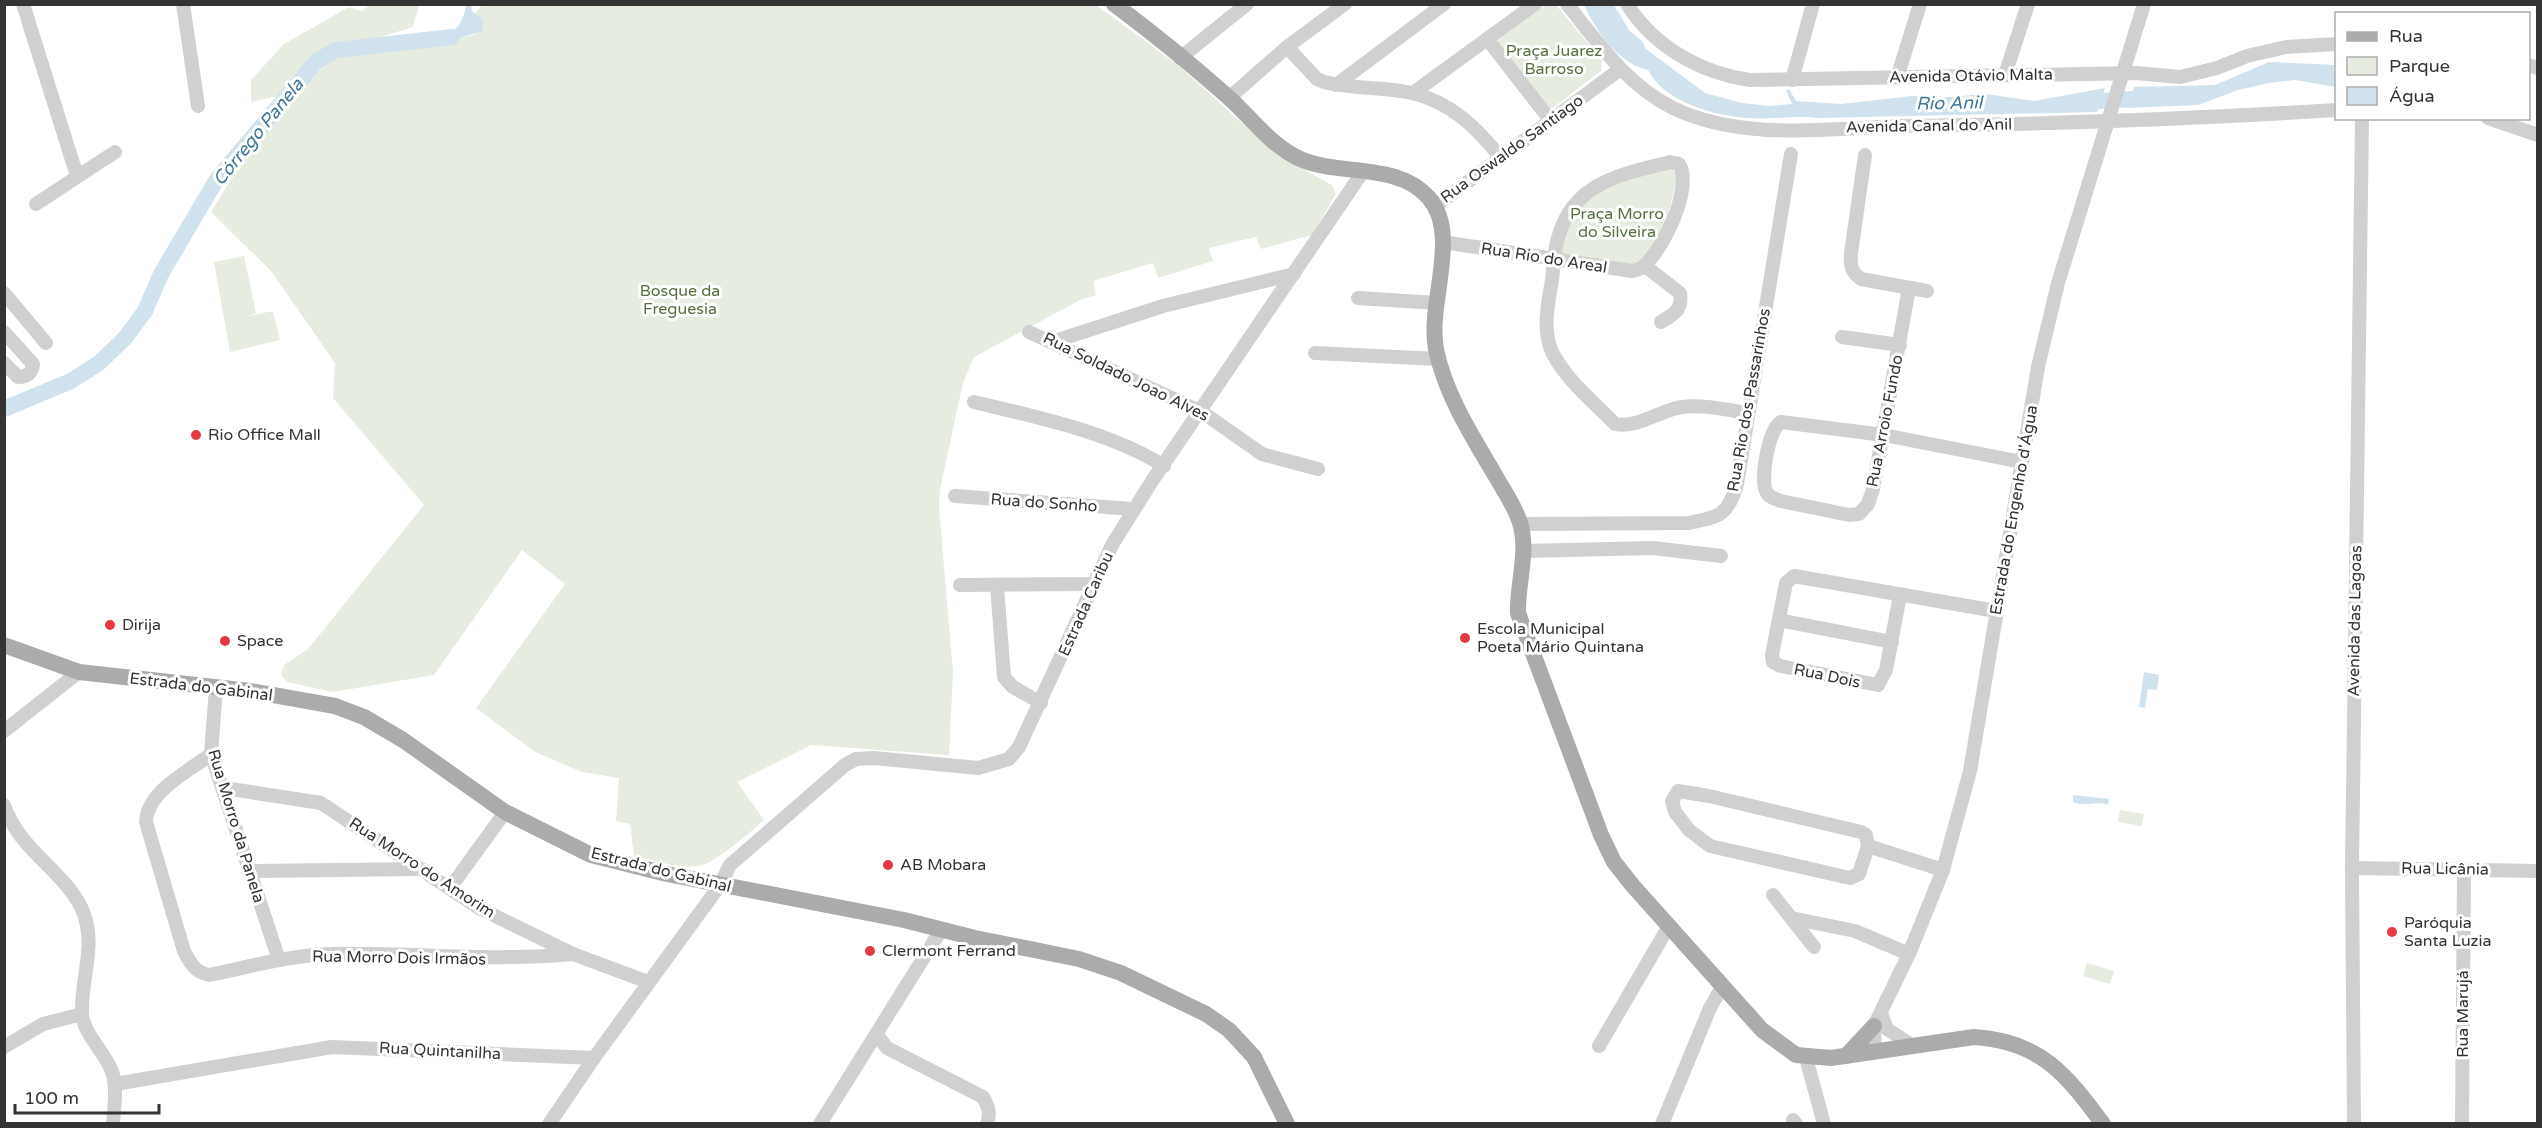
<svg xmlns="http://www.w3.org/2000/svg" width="2542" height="1128" font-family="'Varela Round',sans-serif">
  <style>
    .green { fill: #e6ecdf }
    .water { fill: #cfe2ee }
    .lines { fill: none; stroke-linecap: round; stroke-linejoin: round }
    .river { stroke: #cfe2ee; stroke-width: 16 }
    .minor { stroke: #d0d0d0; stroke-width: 14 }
    .major { stroke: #ababab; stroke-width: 16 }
    .poi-dot { fill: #e63946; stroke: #fff; stroke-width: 2 }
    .labels { text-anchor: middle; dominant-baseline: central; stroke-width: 6; stroke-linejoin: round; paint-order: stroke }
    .park-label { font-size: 16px; fill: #56703f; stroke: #fff }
    .street-label { font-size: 16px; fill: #333; stroke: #fff }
    .poi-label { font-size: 16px; fill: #333; stroke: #fff; text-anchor: start }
    .water-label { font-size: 18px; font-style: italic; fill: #3f7597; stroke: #fff }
  </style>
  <rect width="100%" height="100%" fill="#fff"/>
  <g class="green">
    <path d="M371 4 419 5 413 27 361 43 309 69 278 96 251 102V80L284 44 349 7 362 11Z"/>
    <path d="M483 4 1096 5 1178 65 1276 154 1332 185 1336 194 1312 235 1261 249 1256 237 1209 248 1213 261 1158 278 1153 263 1093 281 1096 295 1080 300 974 357 963 383 940 489 939 507 953 673 949 755 811 745 737 782 764 820C752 831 714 864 699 866 678 869 654 860 634 856L630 824 616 821 619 778 582 772 535 752 476 708 565 584 522 550 434 675 333 692 287 682 281 675 284 665 308 649 424 505 333 398 335 363 271 271 211 212 257 137 328 62 355 49 437 46 476 34 483 20 475 14Z"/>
    <path d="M1545 5H1556L1602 60 1601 71 1554 107 1548 109 1498 42 1500 38Z"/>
    <path d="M1672 168 1677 177C1672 201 1658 266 1627 266 1607 266 1583 258 1563 255L1560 249 1566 221 1606 183Z"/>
    <path d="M244 256 256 313 248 316 273 311 280 340 230 352 214 262Z"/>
    <path d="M2120 810 2144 814 2142 826 2118 822Z"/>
    <path d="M2087 963 2114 971 2110 984 2083 976Z"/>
  </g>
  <g class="water">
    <path d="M466 5H471L472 11 483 20 482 31 437 46 430 40C453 33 462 29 466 5Z"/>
    <path d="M1584 5H1614L1629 30 1642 41 1646 49 1705 93 1742 103 1770 106 1792 104 1786 90 1789 89 1796 101 1841 104 1912 96 1936 98 1986 94 2034 101 2105 88 2097 112 1818 118C1794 115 1772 120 1748 118 1715 116 1664 102 1648 70 1617 62 1597 33 1584 5Z"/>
    <path d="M2269 62 2336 65V87L2295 80 2269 83 2238 90 2198 105 2127 108 2134 87 2215 85Z"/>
    <path d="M2144 672 2159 675 2157 690 2148 689 2145 708 2139 707Z"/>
    <path d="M2073 795 2109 799 2108 805C2095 800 2085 808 2073 802Z"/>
  </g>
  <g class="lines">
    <g class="river">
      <path d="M2081 102 2151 98"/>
      <path d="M4 409 71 381 99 363 125 338 145 311 161 274 217 179 317 61 336 50 452 37"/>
    </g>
    <g class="minor">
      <path d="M23 4 77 176"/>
      <path d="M183 4 198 106"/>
      <path d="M1567 4C1599 44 1627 85 1673 108 1743 142 1831 128 1906 126 2050 124 2193 119 2336 110"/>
      <path d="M1627 4C1654 47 1701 73 1750 80L2136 73 2180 77 2217 68 2247 56 2286 47 2336 44"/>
      <path d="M1488 40 1551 121"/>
      <path d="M1287 47 1317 79 1324 82C1353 89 1383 87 1412 93 1451 102 1477 128 1501 158"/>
      <path d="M1180 58 1247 4"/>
      <path d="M2528 65 2538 68"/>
      <path d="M2005 75 2028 4"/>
      <path d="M1897 78 1920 4"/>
      <path d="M1792 80 1813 4"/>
      <path d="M1336 85 1444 4"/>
      <path d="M1413 93 1535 4"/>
      <path d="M1229 98 1287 47 1345 4"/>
      <path d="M2488 118 2538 135"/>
      <path d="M1865 155 1851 253C1850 265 1851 272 1861 279L1927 291"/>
      <path d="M36 204 115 152"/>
      <path d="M1434 207 1619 70"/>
      <path d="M1443 242 1632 271 1640 269C1661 255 1694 188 1679 164L1670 162C1623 174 1574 182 1559 235 1554 249 1554 265 1552 280 1548 304 1542 328 1552 352 1566 380 1594 402 1615 424 1637 429 1660 410 1682 407 1703 404 1727 410 1748 413"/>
      <path d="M1645 266 1680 293C1683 310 1674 314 1661 322"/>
      <path d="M1909 288 1873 489 1868 504 1859 514 1849 515 1781 501C1775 499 1768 497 1766 491 1760 478 1769 428 1781 422L1884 435 2022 462"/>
      <path d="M4 293 46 343"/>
      <path d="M1358 298 1437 303"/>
      <path d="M4 332 33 364C32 373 27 377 18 377L4 363"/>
      <path d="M1029 332 1202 412 1262 454 1318 469"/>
      <path d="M1842 337 1900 345"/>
      <path d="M1055 341 1163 306 1294 274"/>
      <path d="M1315 353 1439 359"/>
      <path d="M974 402C1036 417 1110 432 1164 466"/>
      <path d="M955 496 1133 509"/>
      <path d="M1521 524 1688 523C1719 517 1728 516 1737 484L1791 154"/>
      <path d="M1523 551 1653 548 1721 556"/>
      <path d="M960 585 1093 584"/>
      <path d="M997 586 1004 677 1013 687 1041 703"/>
      <path d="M1900 595 1886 670 1878 685 1780 666 1773 662 1772 655 1786 583 1794 576 1996 611"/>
      <path d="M1779 620 1892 642"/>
      <path d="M216 688 211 754 279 960"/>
      <path d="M4 731 79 672"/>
      <path d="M211 754C188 772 147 791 146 822L184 951C190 963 195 972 209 975 249 967 290 955 331 954 413 952 489 962 573 954"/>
      <path d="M224 788 321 803 479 908 573 954 648 982"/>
      <path d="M1678 791 1709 796 1861 832 1866 835 1868 846 1859 874 1850 878 1710 846 1689 830 1675 812 1672 801Z"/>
      <path d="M4 805C19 850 61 868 81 907 98 943 81 975 82 1012 82 1032 103 1050 111 1069 118 1086 114 1106 113 1124"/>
      <path d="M1868 846 1943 870"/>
      <path d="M2352 868 2538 871"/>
      <path d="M248 871 421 869"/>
      <path d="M450 888 505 812"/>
      <path d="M1773 895 1814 947"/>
      <path d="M1791 918 1855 931 1909 954"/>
      <path d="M1881 1013 1887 1029 1913 1046"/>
      <path d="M877 1035 887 1048 983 1097C988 1106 991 1113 987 1124"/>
      <path d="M1599 1046 1669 926"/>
      <path d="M4 1047 43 1024 82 1014"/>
      <path d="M1875 1052 1874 1026 1909 954 1943 870 1970 771 2038 367 2058 283 2144 4"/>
      <path d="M1806 1058 1824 1124"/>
      <path d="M115 1084 332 1047 594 1058 720 885 730 865 845 765 856 759 874 758 978 768 1009 759 1019 747 1112 545 1152 481 1364 170"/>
      <path d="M1793 1120 1796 1124"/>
      <path d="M549 1124 594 1058"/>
      <path d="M820 1124 941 930"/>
      <path d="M1662 1124 1710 1008 1722 987"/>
      <path d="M2354 1124 2352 868 2362 118"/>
      <path d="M2462 1124 2464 869"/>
    </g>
    <g class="major">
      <path d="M1114 4C1153 33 1191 64 1227 96 1250 116 1269 144 1298 158 1338 177 1397 161 1429 198 1461 235 1427 304 1436 349 1445 394 1472 436 1495 475 1504 491 1515 506 1520 523 1529 551 1517 584 1518 613L1601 835 1614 862 1633 886 1762 1030 1796 1055 1831 1058 1974 1037C2040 1041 2066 1074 2103 1124"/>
      <path d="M4 645 79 672 250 691 335 706 364 717 403 740 505 812 591 855 667 874 904 920 975 938 1079 959 1121 973 1206 1014 1229 1030 1254 1057 1287 1124"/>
      <path d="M1846 1056 1874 1026"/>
    </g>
  </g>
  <g class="poi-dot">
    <circle cx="196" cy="435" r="6"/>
    <circle cx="110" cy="625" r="6"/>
    <circle cx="1465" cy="638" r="6"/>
    <circle cx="225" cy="641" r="6"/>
    <circle cx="888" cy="865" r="6"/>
    <circle cx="2392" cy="932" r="6"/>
    <circle cx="870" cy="951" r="6"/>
  </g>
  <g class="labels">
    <g class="park-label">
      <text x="1554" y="51">Praça Juarez<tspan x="1554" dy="18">Barroso</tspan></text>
      <text x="1617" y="214">Praça Morro<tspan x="1617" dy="18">do Silveira</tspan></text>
      <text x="680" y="291">Bosque da<tspan x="680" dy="18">Freguesia</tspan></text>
    </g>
    <g class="street-label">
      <text transform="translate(1971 76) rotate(-1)">Avenida Otávio Malta</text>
      <text transform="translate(1929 126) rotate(-1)">Avenida Canal do Anil</text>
      <text transform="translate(1512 149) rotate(-36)">Rua Oswaldo Santiago</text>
      <text transform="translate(1544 258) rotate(9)">Rua Rio do Areal</text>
      <text transform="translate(1126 377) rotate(26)">Rua Soldado Joao Alves</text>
      <text transform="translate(1749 400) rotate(-80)">Rua Rio dos Passarinhos</text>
      <text transform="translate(1885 421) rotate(-79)">Rua Arroio Fundo</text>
      <text transform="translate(1044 503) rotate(4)">Rua do Sonho</text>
      <text transform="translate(2014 510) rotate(-80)">Estrada do Engenho d'Água</text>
      <text transform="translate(1086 604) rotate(-66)">Estrada Caribu</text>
      <text transform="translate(2355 621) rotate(-89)">Avenida das Lagoas</text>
      <text transform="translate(1827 676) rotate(12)">Rua Dois</text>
      <text transform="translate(201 687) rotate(7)">Estrada do Gabinal</text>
      <text transform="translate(236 826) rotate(73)">Rua Morro da Panela</text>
      <text transform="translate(422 868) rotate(33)">Rua Morro do Amorim</text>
      <text transform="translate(2445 869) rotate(1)">Rua Licânia</text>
      <text transform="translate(661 870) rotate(14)">Estrada do Gabinal</text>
      <text transform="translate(399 958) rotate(1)">Rua Morro Dois Irmãos</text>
      <text transform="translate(2463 1014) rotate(-90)">Rua Marujá</text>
      <text transform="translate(440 1051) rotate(3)">Rua Quintanilha</text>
    </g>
    <g class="poi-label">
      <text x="208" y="435">Rio Office Mall</text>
      <text x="122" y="625">Dirija</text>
      <text x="1477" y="629">Escola Municipal<tspan x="1477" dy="18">Poeta Mário Quintana</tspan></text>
      <text x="237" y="641">Space</text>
      <text x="900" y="865">AB Mobara</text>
      <text x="2404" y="923">Paróquia<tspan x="2404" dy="18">Santa Luzia</tspan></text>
      <text x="882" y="951">Clermont Ferrand</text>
    </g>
    <g class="water-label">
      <text transform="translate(1949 103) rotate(-1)">Rio Anil</text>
      <text transform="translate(258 132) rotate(-51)">Córrego Panela</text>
    </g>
  </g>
  <rect width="2542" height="1128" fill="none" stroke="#333333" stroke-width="12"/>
  <rect x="2335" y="12" width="195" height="108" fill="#ffffff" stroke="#adadad" stroke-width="1.5"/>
  <rect x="2347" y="32" width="30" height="9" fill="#ababab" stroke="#adadad" stroke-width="1.5"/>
  <text x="2389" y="42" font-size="18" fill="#333333">Rua</text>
  <rect x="2347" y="57" width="30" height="18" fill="#e6ecdf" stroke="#adadad" stroke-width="1.5"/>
  <text x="2389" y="72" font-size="18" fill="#333333">Parque</text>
  <rect x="2347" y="87" width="30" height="18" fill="#cfe2ee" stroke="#adadad" stroke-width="1.5"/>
  <text x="2389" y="102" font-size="18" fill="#333333">Água</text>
  <path d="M15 1104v9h144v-9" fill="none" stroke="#333333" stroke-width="3"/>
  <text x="24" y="1104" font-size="18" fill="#333333" stroke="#ffffff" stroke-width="4.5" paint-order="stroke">100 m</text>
</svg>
